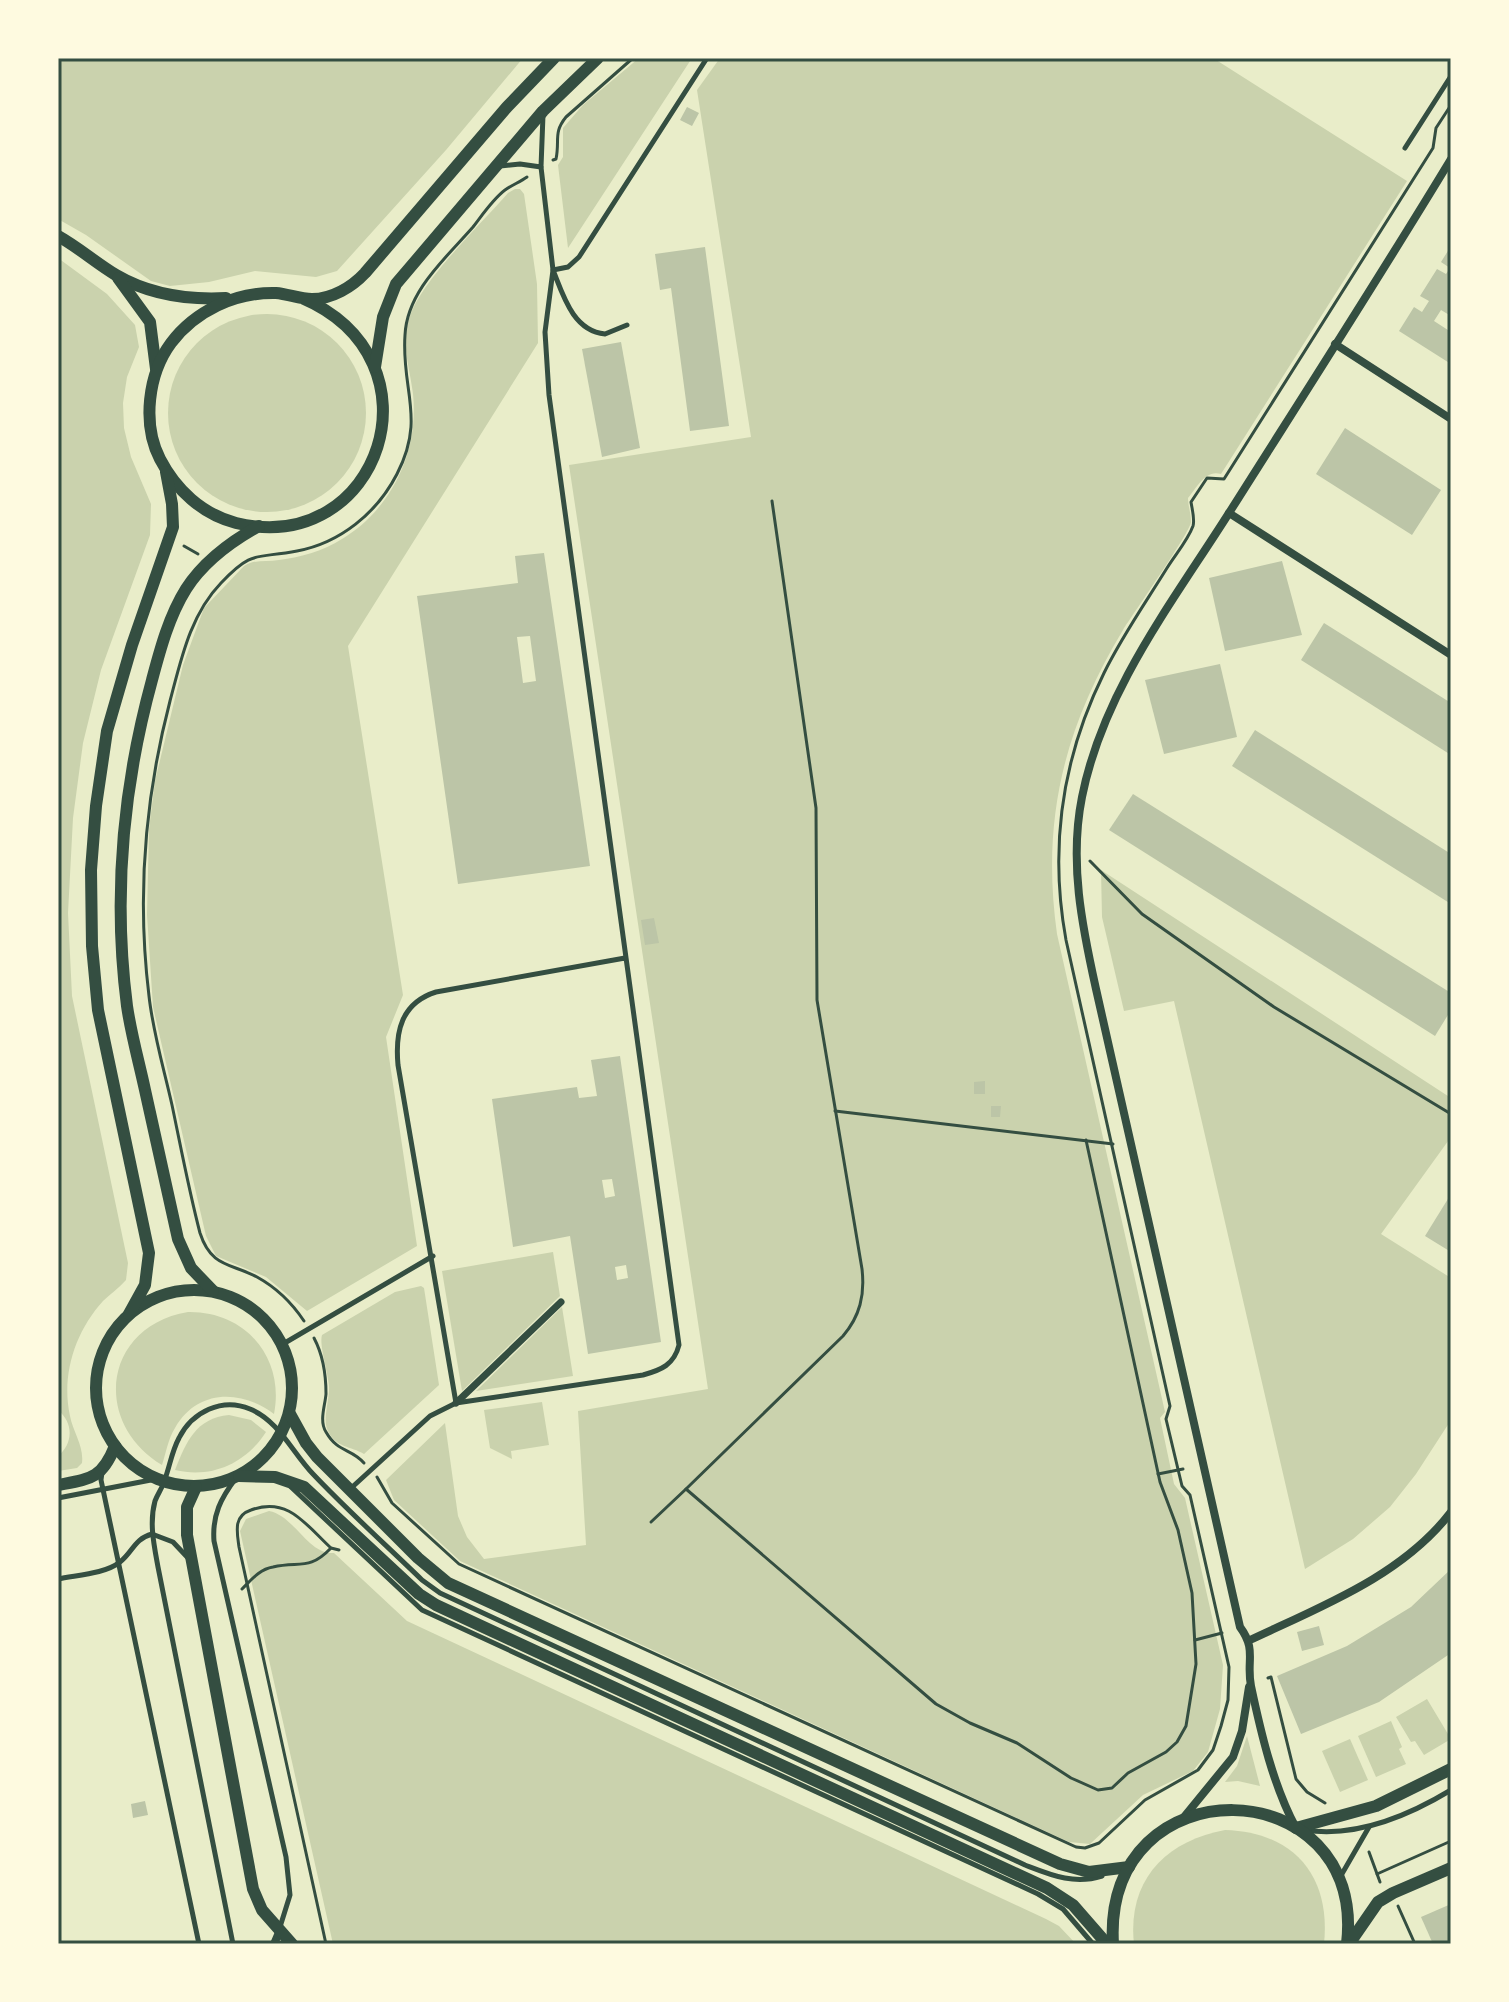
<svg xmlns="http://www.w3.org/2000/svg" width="1509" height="2002" font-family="Rubik,sans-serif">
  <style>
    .green { fill: #cad2ad }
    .building { fill: #bcc5a7; fill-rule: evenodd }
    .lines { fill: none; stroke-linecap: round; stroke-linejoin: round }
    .path { stroke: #344e41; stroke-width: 3 }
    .service { stroke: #344e41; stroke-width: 5 }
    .pedestrian { stroke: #344e41; stroke-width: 7 }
    .minor { stroke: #344e41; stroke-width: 8 }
    .tertiary { stroke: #344e41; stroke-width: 12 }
    .neatline { fill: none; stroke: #344e41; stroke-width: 3 }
  </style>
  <rect width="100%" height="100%" fill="#e9edc9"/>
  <g class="green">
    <path d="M58 58H523L446 150 337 271 316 277 255 271 209 282 170 286 151 281 86 235 58 219Z"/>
    <path d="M639 58H692L568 248 558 165 563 157V128L583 105Z"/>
    <path d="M720 58H1213L1407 181 1221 474C1206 469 1197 487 1188 498 1188 506 1191 513 1191 522 1191 531 1133 614 1123 630 1064 728 1041 820 1057 934L1165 1412 1160 1418 1174 1484 1185 1498 1223 1665 1220 1709 1208 1752 1193 1771 1143 1795 1090 1844 1069 1842 460 1561 394 1500 386 1480 445 1423 458 1516 467 1537 484 1559 586 1545 578 1411 708 1389 569 465 751 437 697 90Z"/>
    <path d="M515 189H520L524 194 537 284 538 343 348 646 403 995 386 1037 417 1246 307 1311 266 1277 216 1256 206 1236 153 1007 147 915 149 829 155 781 183 665 204 608 244 566C255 559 266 562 279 560 301 557 323 551 342 539 392 509 419 451 413 394 410 368 400 343 410 316 422 280 481 224 508 193Z"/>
    <path d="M58 258 107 294 135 325 139 347 127 377 123 403 124 428 131 457 151 504 150 535 101 670 83 743 73 818 68 913 72 996 128 1263 126 1280C119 1288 110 1294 103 1301 75 1332 61 1375 70 1416 73 1432 84 1446 82 1463L77 1468 58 1471V1456C73 1444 74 1423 58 1410Z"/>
    <circle cx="267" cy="413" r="99"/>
    <path d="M1101 870 1451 1098V1137L1381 1234 1451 1278V1420L1416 1474 1390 1507 1353 1539 1305 1569 1174 1001 1124 1011 1102 917Z"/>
    <path d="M553 1252 560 1296 462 1391 442 1271Z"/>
    <path d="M421 1286 424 1288 439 1385 364 1454C351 1446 336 1448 328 1431 322 1419 330 1399 329 1386 328 1372 319 1345 322 1335L395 1292Z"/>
    <path d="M562 1307 573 1376 476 1391Z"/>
    <path d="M188 1312C246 1311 285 1358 274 1414 241 1389 197 1389 175 1428 168 1439 166 1453 162 1465 91 1422 104 1326 188 1312Z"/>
    <path d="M542 1402 549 1445 511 1451 512 1459 490 1448 484 1410Z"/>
    <path d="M229 1415 251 1420 266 1432C246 1463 212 1479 175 1470 186 1442 196 1418 229 1415Z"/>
    <path d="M269 1511C295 1516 308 1555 334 1553L407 1621 1046 1919 1059 1926 1076 1944H333L240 1531 246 1519Z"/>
    <path d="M1427 1699 1451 1739 1424 1755 1415 1741 1411 1742 1396 1717Z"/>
    <path d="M1391 1721 1402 1747 1399 1749 1406 1764 1376 1777 1358 1736Z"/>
    <path d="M1247 1736 1260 1786 1238 1781 1225 1782 1237 1766Z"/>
    <path d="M1350 1739 1368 1780 1340 1792 1322 1751Z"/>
    <path d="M1225 1830C1294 1832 1331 1876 1324 1944H1134C1127 1881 1165 1841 1225 1830Z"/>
  </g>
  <g class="building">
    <path d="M687 107 699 113 692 126 680 120Z"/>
    <path d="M1451 246V316L1441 310 1434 321 1451 332V364L1399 331 1414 307 1422 312 1429 301 1420 296 1437 269 1446 274 1450 268 1441 262Z"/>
    <path d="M705 247 729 426 690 431 671 288 660 290 655 254Z"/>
    <path d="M621 342 640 448 602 457 582 349Z"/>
    <path d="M1345 428 1441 490 1412 535 1316 474Z"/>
    <path d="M544 553 590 866 458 884 417 596 518 583 515 556ZM530 636 536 681 523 683 517 637Z"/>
    <path d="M1282 561 1302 635 1225 651 1209 578Z"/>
    <path d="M1324 623 1451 703V755L1301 660Z"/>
    <path d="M1220 664 1237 737 1164 754 1145 680Z"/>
    <path d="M1255 730 1451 854V904L1232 766Z"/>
    <path d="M1133 794 1451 993V1010L1435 1036 1109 830Z"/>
    <path d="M654 918 659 943 645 945 641 920Z"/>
    <path d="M620 1056 661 1342 588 1354 570 1236 513 1247 492 1099 577 1087 579 1098 597 1096 591 1060ZM612 1179 615 1196 605 1198 602 1180ZM626 1265 628 1278 617 1280 615 1267Z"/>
    <path d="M985 1081V1094H974V1082Z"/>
    <path d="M991 1106H1001L1000 1117H991Z"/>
    <path d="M1451 1194V1252L1425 1236Z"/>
    <path d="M1451 1569V1653L1379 1702 1301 1734 1277 1676 1347 1646 1411 1607Z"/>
    <path d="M1319 1626 1324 1645 1302 1651 1297 1632Z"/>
    <path d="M145 1801 148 1815 133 1818 131 1804Z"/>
    <path d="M1451 1904V1944H1433L1421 1917Z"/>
  </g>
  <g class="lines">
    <g class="path">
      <path d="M553 160 556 159C560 140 553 133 566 117L633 58"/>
      <path d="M772 501 816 808 817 1000 862 1269C865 1295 860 1316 843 1336L686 1489 936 1704 970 1723 1017 1743 1071 1778 1098 1790 1112 1788 1128 1773 1166 1752 1177 1742 1186 1726 1196 1664 1192 1593 1178 1530 1160 1482 1086 1140"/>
      <path d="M184 546 198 554"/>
      <path d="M1090 861 1142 914 1274 1007 1451 1114"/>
      <path d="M835 1111 1113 1144"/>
      <path d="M304 1321C292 1303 277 1288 257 1277 230 1263 211 1267 200 1233 189 1191 181 1148 172 1105 164 1069 153 1033 149 996 137 898 145 797 170 701 181 660 190 615 221 583 253 549 256 559 297 551 340 543 377 513 397 474 426 418 401 390 405 335 407 291 446 258 473 227 483 214 493 199 505 190 512 185 520 182 527 177"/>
      <path d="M314 1338C323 1355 326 1375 326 1394 325 1406 319 1421 326 1432 338 1453 351 1448 364 1463"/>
      <path d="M1158 1474 1183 1469"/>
      <path d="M377 1477 392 1503 459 1564 1076 1847 1085 1848 1099 1843 1145 1800 1198 1770 1213 1750 1221 1726 1228 1700 1229 1667 1190 1495 1182 1486 1166 1419 1170 1406 1066 940C1049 847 1062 758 1104 673 1122 636 1146 602 1167 568 1175 555 1188 540 1193 526 1195 519 1192 509 1191 502L1207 478 1224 479 1433 148 1436 128 1451 105"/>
      <path d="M651 1522 686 1489"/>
      <path d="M242 1589C251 1580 260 1569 273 1567 300 1561 309 1571 331 1548"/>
      <path d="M1195 1640 1222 1633"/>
      <path d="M1268 1678 1271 1677 1296 1779 1307 1792 1325 1803"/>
      <path d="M1369 1852 1380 1882"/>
      <path d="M1377 1874 1451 1841"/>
      <path d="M1398 1906 1415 1944"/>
      <path d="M326 1944 239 1547C237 1532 233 1516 251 1510 288 1496 306 1525 331 1548L339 1550"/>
    </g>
    <g class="service">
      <path d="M1405 148 1451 76"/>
      <path d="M500 166 520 164 541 167 543 115"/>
      <path d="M541 167 553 270 568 267 579 257 707 58"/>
      <path d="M625 958 436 992C401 1003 395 1032 398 1065L456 1403 643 1375C661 1370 674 1365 679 1345L549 395 545 332 553 270C563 295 573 331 605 334L627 325"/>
      <path d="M283 1344 433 1256"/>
      <path d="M102 1472 101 1480 199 1944"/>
      <path d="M236 1478C221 1498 212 1515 214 1541L286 1857 290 1895 280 1927"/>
      <path d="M291 1487 422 1610 1038 1894 1063 1909 1093 1944"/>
      <path d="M349 1490 430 1416 456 1403"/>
      <path d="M58 1498 156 1479"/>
      <path d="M58 1579C76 1575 105 1574 120 1562 133 1552 134 1539 152 1534L173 1542 189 1559"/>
      <path d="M1305 1830C1356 1838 1408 1816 1451 1790"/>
      <path d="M1339 1879 1369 1827"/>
      <path d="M233 1944 158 1567C154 1545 149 1523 155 1501 158 1493 163 1487 165 1479 170 1465 172 1451 179 1438 192 1412 222 1397 250 1409 279 1421 292 1452 313 1474 348 1511 386 1545 422 1580L440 1593 1025 1865C1051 1875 1074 1885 1102 1876"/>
    </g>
    <path class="pedestrian" d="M456 1403 561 1302"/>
    <g class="minor">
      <path d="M1335 344 1451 419"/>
      <path d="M1229 513 1451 655"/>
      <path d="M1250 1640C1320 1607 1402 1576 1451 1512"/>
      <path d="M1184 1817 1233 1757 1242 1731 1249 1687"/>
      <path d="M1296 1828C1273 1785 1261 1733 1251 1686 1246 1661 1257 1650 1240 1627L1096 989C1082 926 1069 862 1082 797 1103 691 1172 603 1229 513 1303 396 1379 278 1451 159"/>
      <path d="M274 1944 280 1930"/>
    </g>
    <g class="tertiary">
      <path d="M58 236C78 247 96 263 116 275 150 295 188 300 226 298"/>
      <path d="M118 278 150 322 156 369"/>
      <path d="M302 298C447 360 380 558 236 523 202 514 176 490 160 459 142 424 148 374 171 343 195 311 235 292 276 293 288 294 300 299 312 299 332 299 352 287 365 273L507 107 554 58"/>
      <path d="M375 367 383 317 396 284 543 111 598 58"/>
      <circle cx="194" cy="1388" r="98"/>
      <path d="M213 1291 191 1268 178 1239C167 1189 156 1139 145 1090 139 1062 131 1034 127 1006 113 897 123 786 152 680 160 650 169 616 186 589 204 561 230 542 259 526"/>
      <path d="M129 1314 145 1285 149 1253 98 1010 92 946 91 870 96 806 107 731 132 645 173 527 172 504 166 472"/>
      <path d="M290 1414 306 1443 317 1457 418 1558 448 1583 1060 1864 1089 1872 1129 1867"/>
      <path d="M239 1476 275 1477 304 1487 419 1594 436 1605 1047 1888 1073 1905 1107 1944"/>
      <path d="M58 1485C90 1479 102 1479 115 1446"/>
      <path d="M196 1487 187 1507V1535L253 1889 262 1910 292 1944"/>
      <path d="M1296 1828 1376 1806 1451 1769"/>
      <path d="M1113 1944C1102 1762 1367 1769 1347 1944"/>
      <path d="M1349 1944 1378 1902 1393 1893 1451 1868"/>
    </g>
  </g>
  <rect width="1509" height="2002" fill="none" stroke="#fefae0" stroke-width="120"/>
  <rect x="60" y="60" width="1389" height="1882" class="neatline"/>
</svg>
